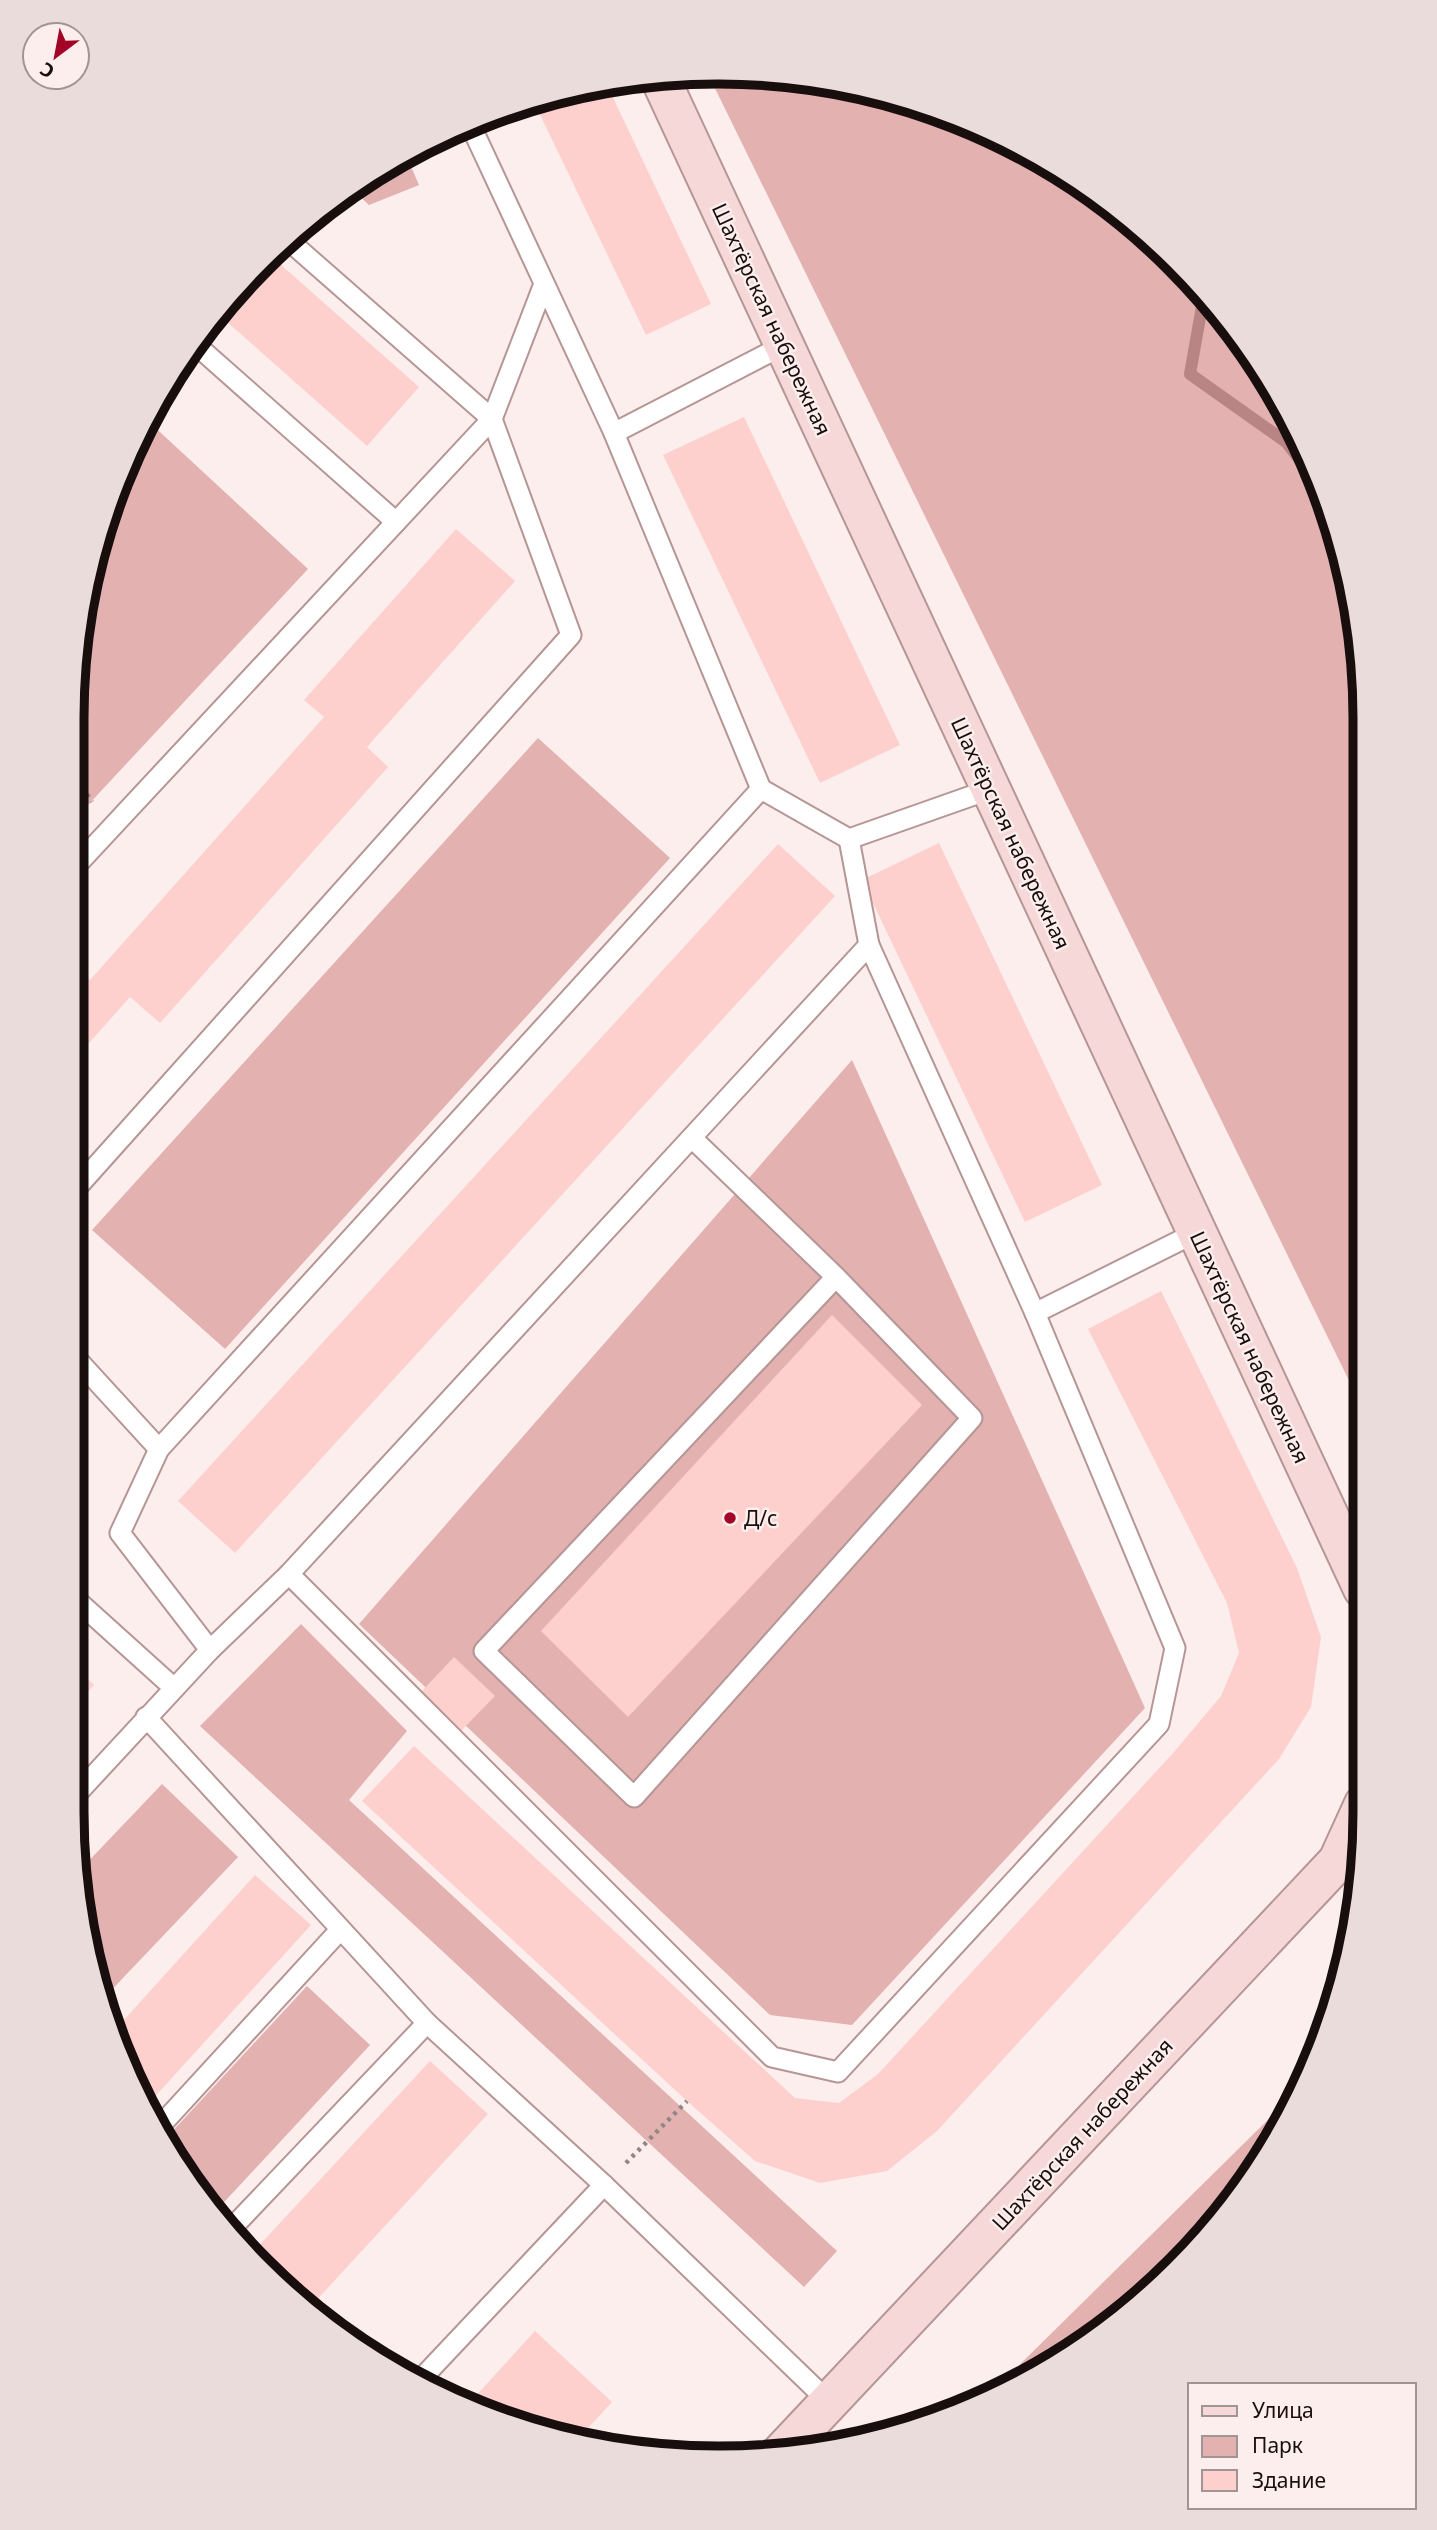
<svg xmlns="http://www.w3.org/2000/svg" width="1437" height="2530" font-family="'Noto Sans',sans-serif">
  <style>
    .green { fill: #e2b1b0 }
    .lines { fill: none; stroke-linecap: round; stroke-linejoin: round }
    .stream { stroke: #b98584; stroke-width: 12 }
    .building { fill: #fdd0ce }
    .lane-casing { stroke: #b59695; stroke-width: 23 }
    .secondary-casing { stroke: #b59695; stroke-width: 42 }
    .path { stroke: #918585; stroke-width: 4.5; stroke-dasharray: 3.5 5; stroke-linecap: butt }
    .lane { stroke: #fff; stroke-width: 19 }
    .secondary { stroke: #f6d8d8; stroke-width: 38 }
    .poi-dot { fill: #a20327; stroke: #fbeeed; stroke-width: 2.5 }
    .labels { text-anchor: middle; dominant-baseline: central; stroke-width: 5; stroke-linejoin: round; paint-order: stroke }
    .street-label { font-size: 21px; fill: #190e0e; stroke: #fbeeed }
    .poi-label { font-size: 21px; fill: #190e0e; stroke: #fbeeed; text-anchor: start }
    .rim { fill: none; stroke: #190e0e; stroke-width: 9 }
  </style>
  <rect width="100%" height="100%" fill="#fbeeed"/>
  <g class="green">
    <path d="M708 74 803 77 927 106 1042 159 1176 261 1256 360 1331 510 1360 634 1362 1407Z"/>
    <path d="M406 155 419 185 369 205 352 189Z"/>
    <path d="M148 421 308 569 73 821V677L94 551Z"/>
    <path d="M538 738 670 858 225 1349 92 1230Z"/>
    <path d="M852 1060 1145 1708 852 2025 770 2015 359 1624Z"/>
    <path d="M301 1624 407 1731 349 1800 837 2251 804 2287 200 1726Z"/>
    <path d="M162 1784 238 1857 103 1999 81 1869Z"/>
    <path d="M307 1986 370 2045 214 2213 205 2205 168 2136Z"/>
    <path d="M1296 2092 1278 2135 1145 2298 990 2394Z"/>
  </g>
  <g class="lines">
    <path class="stream" d="M1204 295 1190 374 1286 442 1315 479"/>
  </g>
  <g class="building">
    <path d="M607 85 711 304 646 335 533 100 551 94Z"/>
    <path d="M271 256 419 387 367 446 217 313 233 292Z"/>
    <path d="M744 417 900 745 820 783 663 455Z"/>
    <path d="M456 529 515 581 367 747 388 767 160 1023 130 997 73 1061V965L90 980 324 717 304 700Z"/>
    <path d="M939 843 1102 1185 1025 1222 862 880Z"/>
    <path d="M778 844 835 896 235 1553 178 1501Z"/>
    <path d="M1161 1291 1297 1568 1321 1637 1311 1707 1279 1759 937 2131 887 2171 820 2183 755 2161 687 2101 362 1801 414 1746 795 2098 839 2103 878 2074 1174 1752 1221 1696 1239 1653 1227 1603 1088 1329Z"/>
    <path d="M832 1315 922 1405 628 1717 541 1631Z"/>
    <path d="M454 1657 495 1696 461 1731 421 1692Z"/>
    <path d="M72 1664 94 1685 72 1709Z"/>
    <path d="M255 1875 311 1925 150 2102 113 2032Z"/>
    <path d="M430 2061 488 2114 312 2305 254 2251Z"/>
    <path d="M535 2331 612 2402 578 2439 551 2436 472 2400Z"/>
  </g>
  <g class="lines">
    <defs>
      <g id="lane">
        <path d="M470 124 614 433 761 789 849 839 991 789"/>
        <path d="M195 344 396 522"/>
        <path d="M614 433 784 345"/>
        <path d="M73 869 492 419 544 284"/>
        <path d="M692 1138 836 1277 972 1418 634 1797 484 1651 836 1277"/>
        <path d="M72 1193 571 635 492 419 288 240"/>
        <path d="M1035 1313 1197 1232"/>
        <path d="M72 1354 159 1449"/>
        <path d="M289 1574 772 2057 838 2072 1159 1724 1175 1648 1035 1313 869 945"/>
        <path d="M72 1596 174 1688"/>
        <path d="M210 1650 120 1533 159 1449 761 789"/>
        <path d="M146 1717 427 2023 604 2185 829 2402"/>
        <path d="M72 1799 210 1650 289 1574 869 945 849 839"/>
        <path d="M162 2124 340 1930"/>
        <path d="M231 2229 427 2023"/>
        <path d="M422 2378 604 2185"/>
      </g>
      <g id="secondary">
        <path d="M659 76 1363 1589"/>
        <path d="M782 2452 1338 1861 1364 1804"/>
      </g>
    </defs>
    <use href="#lane" class="lane-casing"/>
    <use href="#secondary" class="secondary-casing"/>
    <g class="path">
      <path d="M73 773 92 802"/>
      <path d="M626 2163 687 2101"/>
    </g>
    <use href="#lane" class="lane"/>
    <use href="#secondary" class="secondary"/>
  </g>
  <circle class="poi-dot" cx="730" cy="1518" r="7"/>
  <g class="labels">
    <g class="street-label">
      <text transform="translate(772 319) rotate(65)">Шахтёрская набережная</text>
      <text transform="translate(1011 833) rotate(65)">Шахтёрская набережная</text>
      <text transform="translate(1250 1347) rotate(65)">Шахтёрская набережная</text>
      <text transform="translate(1082 2134) rotate(-47)">Шахтёрская набережная</text>
    </g>
    <g class="poi-label">
      <text x="744" y="1518">Д/с</text>
    </g>
  </g>
  <path d="M0 0H1437V2530H0ZM718 84H719A634 634 0 0 1 1353 718V1812A634 634 0 0 1 719 2446H718A634 634 0 0 1 84 1812V718A634 634 0 0 1 718 84Z" fill="#e9dcdb" fill-rule="evenodd"/>
  <path class="rim" d="M718 84H719A634 634 0 0 1 1353 718V1812A634 634 0 0 1 719 2446H718A634 634 0 0 1 84 1812V718A634 634 0 0 1 718 84Z"/>
  <rect x="1188" y="2383" width="228" height="126" fill="#fbeeed" stroke="#a19494" stroke-width="2"/>
  <rect x="1202" y="2406" width="35" height="10" fill="#f6d8d8" stroke="#a19494" stroke-width="2"/>
  <text x="1252" y="2418" font-size="21" fill="#190e0e">Улица</text>
  <rect x="1202" y="2436" width="35" height="21" fill="#e2b1b0" stroke="#a19494" stroke-width="2"/>
  <text x="1252" y="2453" font-size="21" fill="#190e0e">Парк</text>
  <rect x="1202" y="2470" width="35" height="21" fill="#fdd0ce" stroke="#a19494" stroke-width="2"/>
  <text x="1252" y="2488" font-size="21" fill="#190e0e">Здание</text>
  <g transform="translate(56 56) rotate(212)"><circle r="33" fill="#fbeeed" stroke="#a19494" stroke-width="2"/>
  <path d="M0-5L12 26L0 18L-12 26Z" fill="#a20327"/>
  <text y="-10" font-size="19" font-weight="bold" text-anchor="middle" fill="#190e0e">С</text>
  </g>
</svg>
